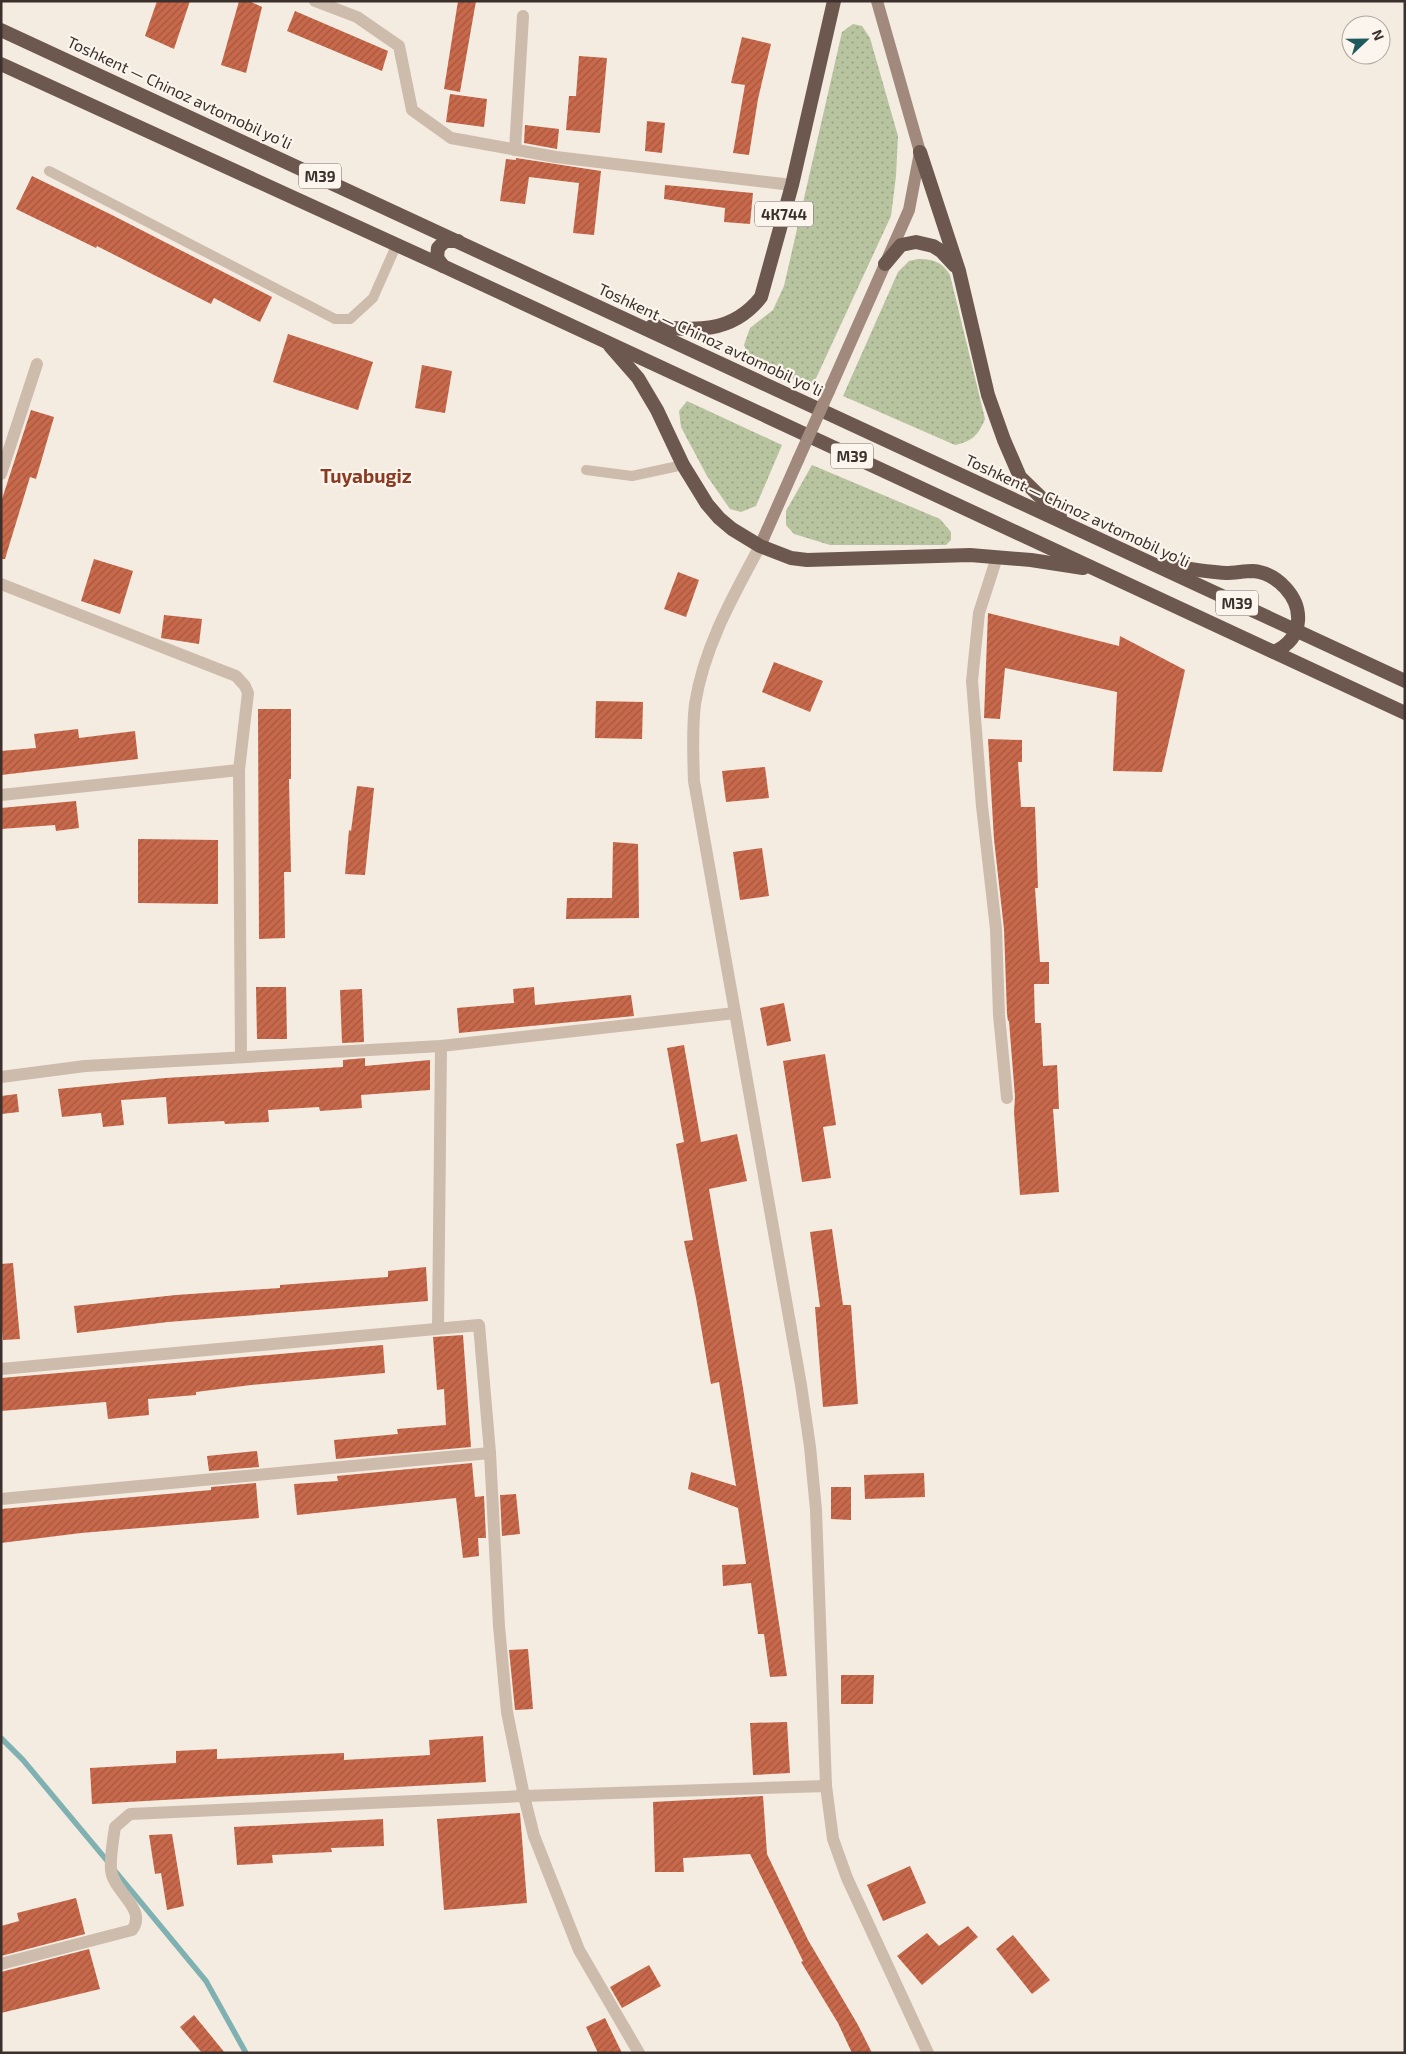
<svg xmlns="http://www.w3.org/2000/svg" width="1406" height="2054" font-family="'Exo 2',sans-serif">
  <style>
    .grass { fill: url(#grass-dots) }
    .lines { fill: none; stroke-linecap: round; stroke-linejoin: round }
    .stream { stroke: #7fb0b2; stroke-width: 5.5 }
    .building { fill: url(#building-hatch) }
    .service { stroke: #cdbbac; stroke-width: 10 }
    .minor { stroke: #cdbbac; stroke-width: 12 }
    .secondary { stroke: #a18a7d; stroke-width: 12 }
    .trunk { stroke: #6c584f; stroke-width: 14 }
    .secondary-bridge { stroke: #a18a7d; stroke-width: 12 }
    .labels { text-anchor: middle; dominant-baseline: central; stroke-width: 4.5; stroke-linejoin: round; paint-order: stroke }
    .shield { fill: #fbf5ee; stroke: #756b66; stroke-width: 1 }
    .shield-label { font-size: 15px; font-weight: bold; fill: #3b302b }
    .street-label { font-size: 16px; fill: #3b302b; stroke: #fbf5ee }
    .quarter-label { font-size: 19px; font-weight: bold; fill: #8c3b22; stroke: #fbf5ee }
  </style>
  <defs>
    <pattern id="grass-dots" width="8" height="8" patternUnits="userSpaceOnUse" patternTransform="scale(1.25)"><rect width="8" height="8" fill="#b8c4a0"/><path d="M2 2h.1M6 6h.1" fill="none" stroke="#97a083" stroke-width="1.8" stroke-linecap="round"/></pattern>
    <pattern id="building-hatch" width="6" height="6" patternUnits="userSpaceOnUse" patternTransform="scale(1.25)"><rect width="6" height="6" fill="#c8694b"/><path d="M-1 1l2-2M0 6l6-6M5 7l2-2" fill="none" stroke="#a4573f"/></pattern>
  </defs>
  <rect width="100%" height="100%" fill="#f4ebe1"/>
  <g class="grass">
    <path d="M853 24 862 26 870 38 898 136 896 176 891 216 812 387 749 359 744 345 750 328 773 310 784 286 842 32Z"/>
    <path d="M918 259C933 259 942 262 950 275L985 419C978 436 972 441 955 445L843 396 898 272 909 261Z"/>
    <path d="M687 401 782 445 756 506 741 512 730 509 707 476 681 427 679 411Z"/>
    <path d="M812 465 940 519 951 532V540L946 545H830L794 534 786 525V511Z"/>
  </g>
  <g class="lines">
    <g class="stream">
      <path d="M1 1738 23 1760 109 1863"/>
      <path d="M115 1871 206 1981 246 2053"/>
    </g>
  </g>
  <g class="building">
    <path d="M157 1H190L174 49 145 36Z"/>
    <path d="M239 1H249L262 7 246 73 221 65Z"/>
    <path d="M458 1H476L460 92 444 89Z"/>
    <path d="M295 11 388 51 382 71 287 31Z"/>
    <path d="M742 37 771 44 758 99 749 155 733 153 745 85 731 83Z"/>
    <path d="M579 56 607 58 600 133 566 130 569 96H576Z"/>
    <path d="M450 94 487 99 484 127 446 122Z"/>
    <path d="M647 121 665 123 662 153 645 151Z"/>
    <path d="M525 125 559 129 557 149 524 143Z"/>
    <path d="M516 158 601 171 594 235 573 233 579 183 529 177 525 204 500 201 506 159 516 160Z"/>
    <path d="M32 176 112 215 272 297 260 322 214 298 211 304 97 246 96 248 16 209Z"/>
    <path d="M665 185 753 193 750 224 724 222 725 208 664 199Z"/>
    <path d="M288 334 373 362 358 410 273 382Z"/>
    <path d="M422 365 452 371 445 413 415 408Z"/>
    <path d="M31 410 54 417 36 479 30 477 5 559H1V502Z"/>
    <path d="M94 559 133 571 120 614 81 601Z"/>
    <path d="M678 572 699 580 686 617 664 609Z"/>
    <path d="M988 613 1119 646 1120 636 1185 670 1162 772 1113 771 1117 692 1005 668 1000 719 984 718Z"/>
    <path d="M164 615 202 619 199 644 161 638Z"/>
    <path d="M774 662 823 681 810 712 762 692Z"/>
    <path d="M596 701 643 702 642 739 595 738Z"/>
    <path d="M258 709H291V779H289L291 872H284L285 938 259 939Z"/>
    <path d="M78 729 79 738 135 731 138 759 1 775V751L36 748 34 734Z"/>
    <path d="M988 739 1022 740V762H1018L1021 807H1035L1038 888H1035L1040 962H1049V984H1034L1035 1023H1041L1043 1066 1057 1065 1059 1109H1053L1059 1192 1020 1195 1014 1112 1015 1097 1009 1021H1008L1007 1014 1004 929 994 839Z"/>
    <path d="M765 767 769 798 726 802 722 771Z"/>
    <path d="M357 786 374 788 365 875 345 874 349 830 351 831Z"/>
    <path d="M76 801 79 828 56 831 55 825 1 829V808Z"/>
    <path d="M138 839 218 840V904L138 903Z"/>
    <path d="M613 842 638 844 639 918 566 919 567 898H612Z"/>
    <path d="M762 848 769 896 740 900 733 852Z"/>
    <path d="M256 987H286L287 1039H257Z"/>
    <path d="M534 987 535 1005 631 995 634 1016 459 1033 457 1008 514 1003 513 989Z"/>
    <path d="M362 989 364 1042 342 1043 340 990Z"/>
    <path d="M784 1003 791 1041 767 1046 760 1008Z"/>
    <path d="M684 1045 701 1142 737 1134 747 1181 709 1189 743 1388 787 1676 770 1677 764 1634H758L751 1583 723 1586 722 1565 746 1564 738 1508 688 1489 691 1472 736 1486 719 1382 711 1384 696 1298 684 1241 693 1240 676 1144 684 1142 667 1048Z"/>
    <path d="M825 1054 836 1125 823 1127 831 1178 802 1182 783 1061Z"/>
    <path d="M365 1058V1066L430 1060V1090L361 1095 362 1108 320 1111 319 1107 268 1110 269 1122 225 1124 224 1121 168 1124 166 1097 121 1100 124 1125 103 1127 101 1113 62 1117 58 1089 165 1078 343 1067V1060Z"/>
    <path d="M17 1094 19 1112 1 1114V1096Z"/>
    <path d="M832 1229 843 1305H851L858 1404 823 1407 815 1307H820L810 1232Z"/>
    <path d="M13 1263 20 1339 3 1340 1 1318V1264Z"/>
    <path d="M426 1267 428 1301 168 1322 77 1333 74 1306 176 1295 280 1288V1285L388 1277V1271Z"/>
    <path d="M463 1335 471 1447 336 1459 334 1440 398 1434 397 1429 446 1425 444 1389 437 1390 433 1337Z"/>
    <path d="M383 1345 385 1373 251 1385 196 1392V1395L148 1399 149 1415 108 1419 106 1402 1 1411V1378Z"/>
    <path d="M257 1451 259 1467 209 1471 207 1456Z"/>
    <path d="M472 1463 475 1497 484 1496 486 1538H478L479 1556 463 1558 456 1498 297 1515 294 1484 338 1481 337 1476Z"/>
    <path d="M924 1473 925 1497 865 1499 864 1475Z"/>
    <path d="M256 1483 259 1518 81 1533 1 1543V1509L211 1490V1487Z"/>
    <path d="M831 1487H851V1520L831 1519Z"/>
    <path d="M516 1494 520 1534 502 1536 500 1495Z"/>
    <path d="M528 1649 533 1709 515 1710 509 1650Z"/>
    <path d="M841 1675H874L873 1704H841Z"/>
    <path d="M787 1722 790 1773 753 1775 750 1723Z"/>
    <path d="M483 1736 486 1782 92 1804 90 1768 176 1763V1751L217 1749V1759L344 1753V1760L430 1755 429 1740Z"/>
    <path d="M763 1796 767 1854 808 1940 858 2025 872 2053H852L838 2023 801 1962 803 1961 750 1854 683 1858 684 1872H655L653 1802Z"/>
    <path d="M520 1813 527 1903 444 1910 437 1819Z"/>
    <path d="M383 1819 384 1846 331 1848 332 1852 272 1855 273 1863 237 1865 234 1827Z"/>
    <path d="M172 1834 184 1906 167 1910 161 1873 155 1874 149 1835Z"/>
    <path d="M910 1866 926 1903 883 1921 867 1885Z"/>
    <path d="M76 1898 85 1934 1 1956V1926L19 1921 17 1913Z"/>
    <path d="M968 1926 978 1937 922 1985 897 1956 927 1933 939 1946Z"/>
    <path d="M1013 1935 1050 1980 1032 1994 996 1949Z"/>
    <path d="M89 1949 100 1989 1 2013V1972Z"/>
    <path d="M649 1965 661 1986 622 2008 610 1987Z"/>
    <path d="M194 2015 225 2053H202L180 2027Z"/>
    <path d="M605 2018 622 2053H598L586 2027Z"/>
  </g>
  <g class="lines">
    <g class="service">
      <path d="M49 171 335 319H350L373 298 396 246"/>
      <path d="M586 470 632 476 683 465"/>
    </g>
    <g class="minor">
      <path d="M315 1 357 17 399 46 412 110 451 138 556 157 792 185"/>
      <path d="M515 150 523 16"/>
      <path d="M1 474 37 364"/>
      <path d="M760 546C733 596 704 647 695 704 692 729 693 755 694 781L801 1385 810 1447 816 1510 826 1786 833 1839 847 1878 928 2053"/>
      <path d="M997 557 979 613 972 681 982 806 996 929 999 1015 1007 1098"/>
      <path d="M1 584 236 676 245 686 248 693 239 770"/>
      <path d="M1 795 239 770 241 1057"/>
      <path d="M1 1077 85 1066 441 1046 735 1013"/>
      <path d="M438 1328 441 1046"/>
      <path d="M1 1369 479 1325 490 1453 499 1626 507 1712 524 1796 534 1836 579 1950 639 2053"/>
      <path d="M1 1499 490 1453"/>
      <path d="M1 1964 132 1930C148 1909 113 1892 111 1870 110 1856 113 1841 115 1827L130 1814 524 1796 826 1786"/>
    </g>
    <g class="secondary">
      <path d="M829 391 909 210 920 152 877 1"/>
      <path d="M760 546 798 460"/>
    </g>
    <g class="trunk">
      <path d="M1 30 1405 681"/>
      <path d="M1 64 443 266 1405 713"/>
      <path d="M920 152 959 271 988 395 1004 440 1020 477 1060 516"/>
      <path d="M885 264 901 245 916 242 933 246 941 251 955 266"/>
      <path d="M443 266 437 258 438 248 445 241H458"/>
      <path d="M652 326C694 331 732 334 761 297L792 185 834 1"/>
      <path d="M610 346 638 378 657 410 683 465 707 504 719 518 732 529 760 546 791 558 807 560 970 555 1031 560 1083 568"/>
      <path d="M1165 565C1185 568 1206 572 1226 573 1235 573 1244 571 1253 571 1277 573 1300 597 1298 621 1297 636 1287 646 1274 652"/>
    </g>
    <path class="secondary-bridge" d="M798 460 829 391"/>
  </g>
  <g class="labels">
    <g class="shield">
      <rect x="299" y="163.5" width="42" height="25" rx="4"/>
      <rect x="755" y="201.5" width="58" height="25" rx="4"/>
      <rect x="831" y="443.5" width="42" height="25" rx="4"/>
      <rect x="1216" y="590.5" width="42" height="25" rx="4"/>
    </g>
    <g class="shield-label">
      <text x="320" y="176">M39</text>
      <text x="784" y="214">4К744</text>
      <text x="852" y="456">M39</text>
      <text x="1237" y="603">M39</text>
    </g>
    <g class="street-label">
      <text transform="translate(180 92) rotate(25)">Toshkent — Chinoz avtomobil yoʻli</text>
      <text transform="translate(711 339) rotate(25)">Toshkent — Chinoz avtomobil yoʻli</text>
      <text transform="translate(1078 510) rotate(25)">Toshkent — Chinoz avtomobil yoʻli</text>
    </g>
    <g class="quarter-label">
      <text x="366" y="475">Tuyabugiz</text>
    </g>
  </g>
  <rect width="1406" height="2054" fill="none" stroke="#3b302b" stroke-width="5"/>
  <g transform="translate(1366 40) rotate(68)"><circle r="24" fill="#fbf5ee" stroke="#aea6a0"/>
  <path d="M0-4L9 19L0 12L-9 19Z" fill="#1f5a5e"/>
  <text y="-8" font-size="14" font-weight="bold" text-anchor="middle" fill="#3b302b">N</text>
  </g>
</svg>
